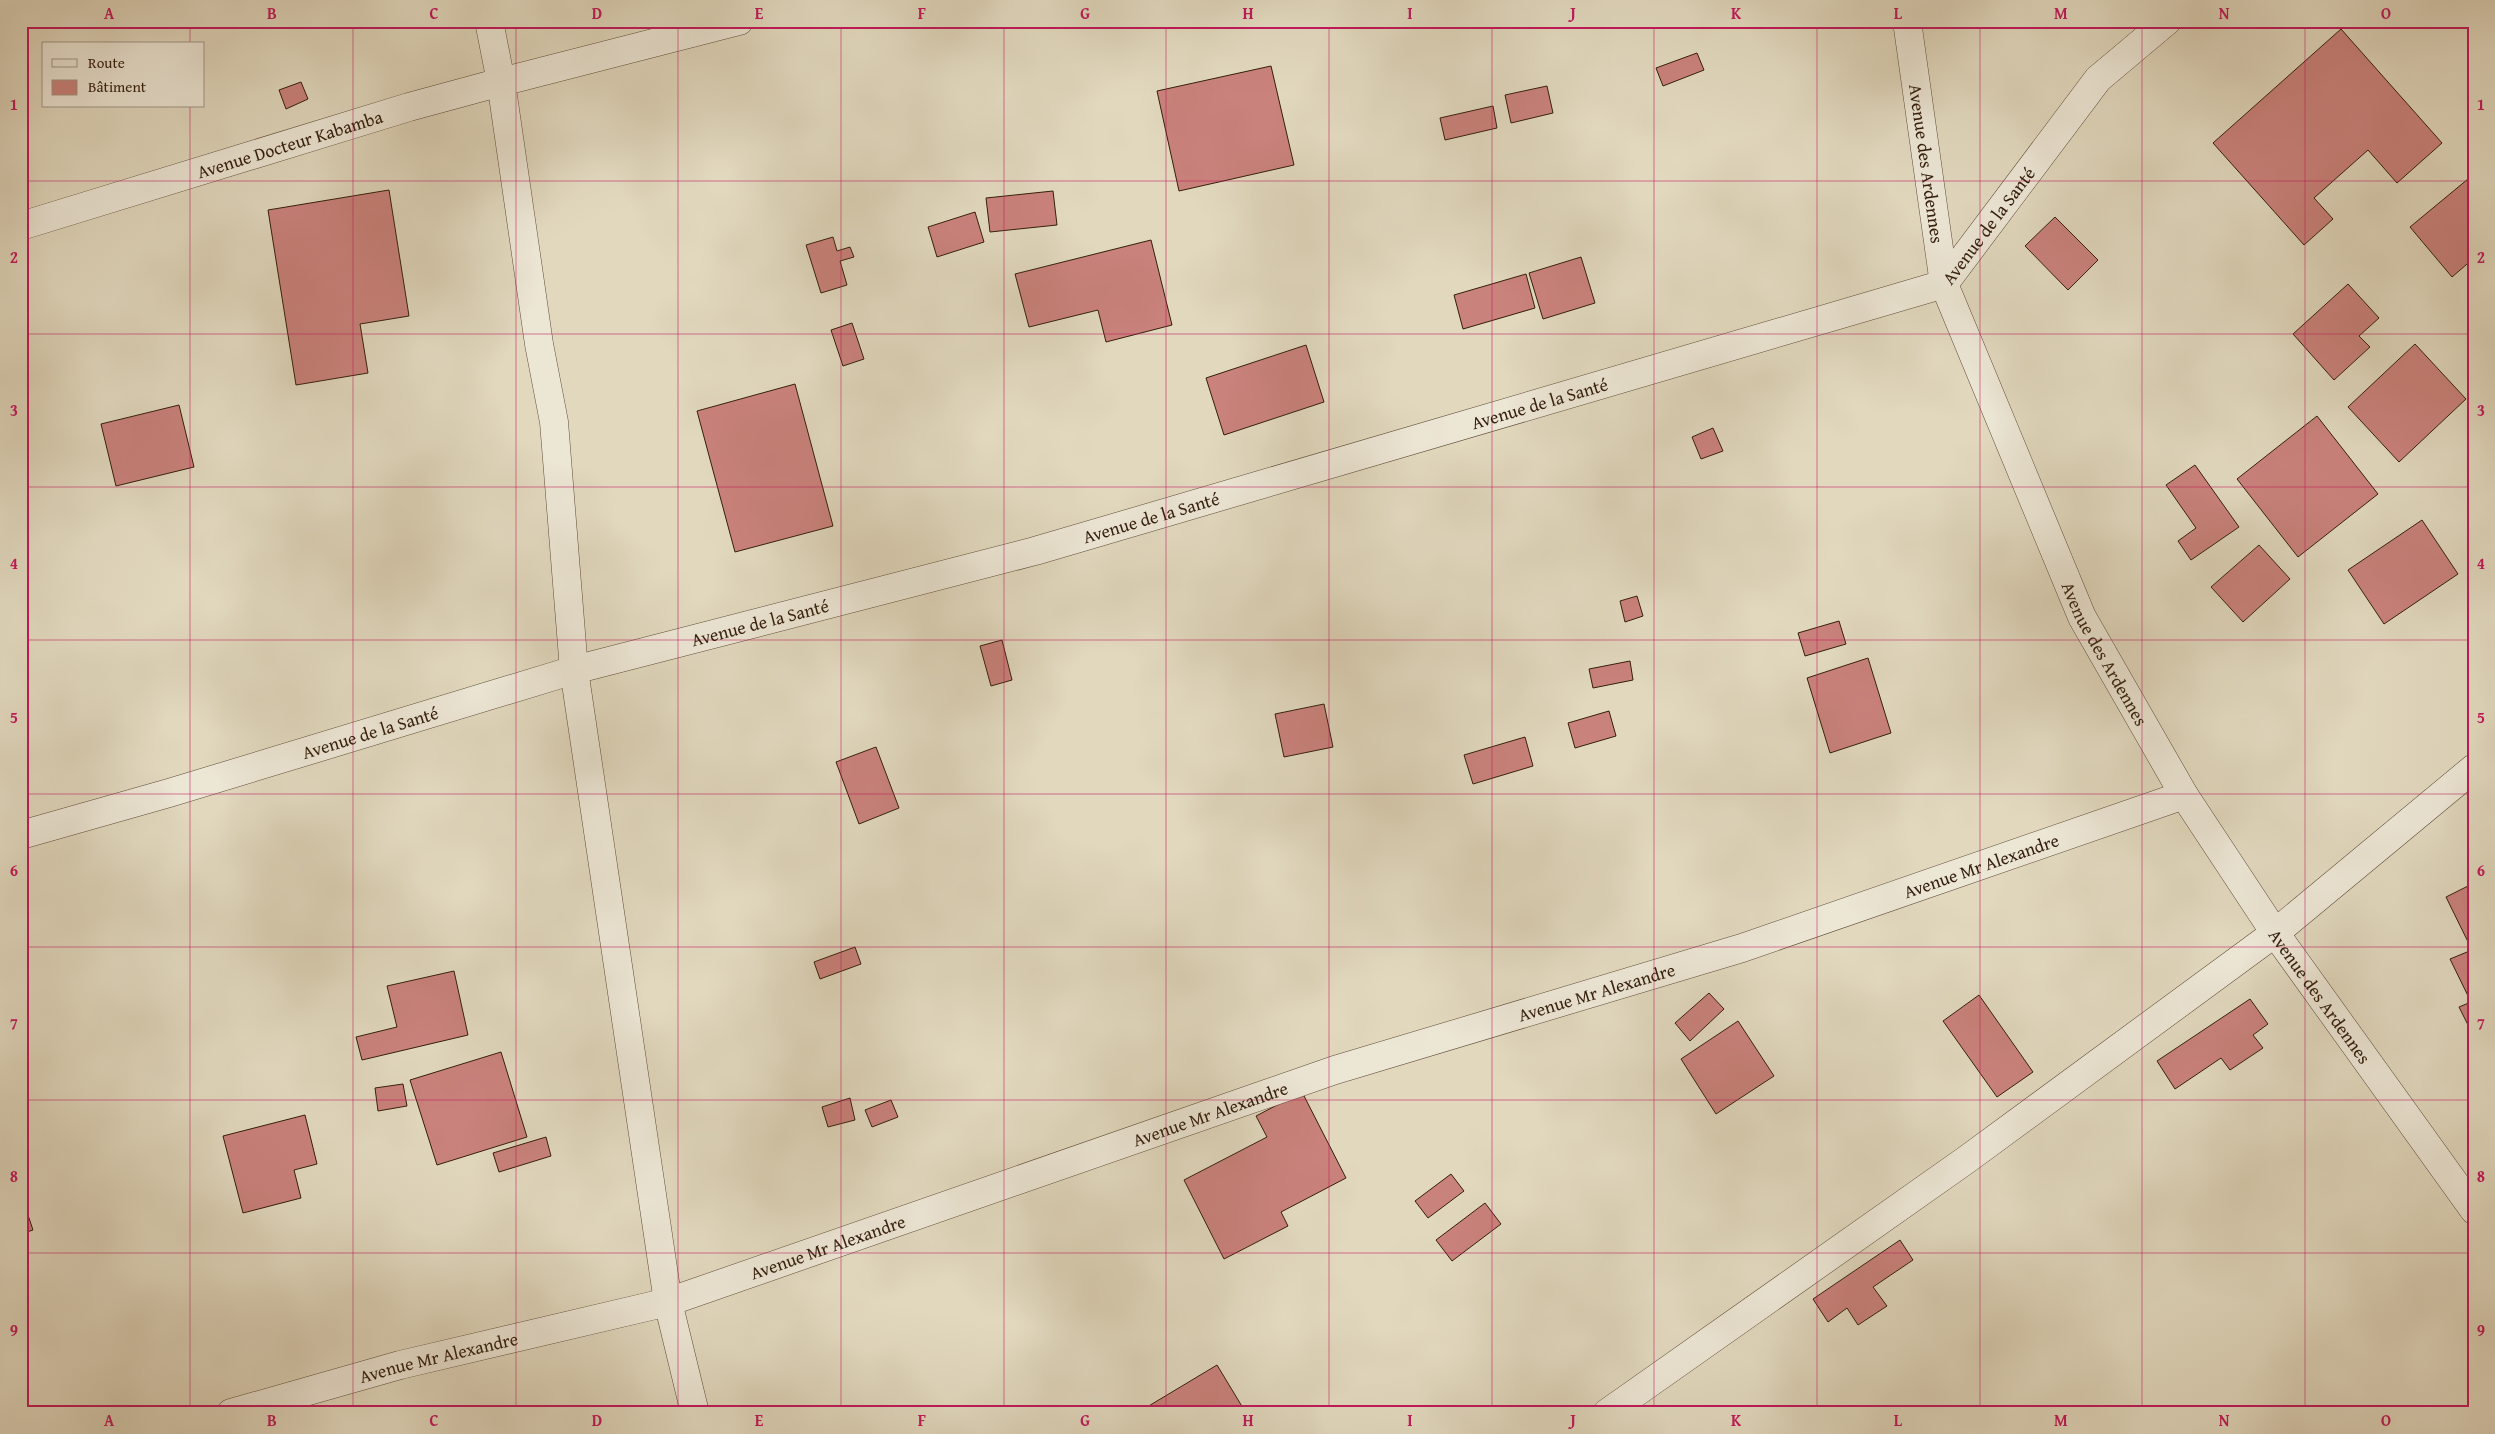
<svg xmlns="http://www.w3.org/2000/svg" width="2495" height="1434" font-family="'Gentium Book Plus',serif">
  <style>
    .building { fill: #ca827c; stroke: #341e0c }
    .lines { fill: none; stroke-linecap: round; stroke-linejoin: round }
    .street-casing { stroke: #5f4c38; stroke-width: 29 }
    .street { stroke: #ece6d5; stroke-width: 28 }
    .grid { fill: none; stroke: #c2185b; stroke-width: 1; stroke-opacity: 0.55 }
    .labels { text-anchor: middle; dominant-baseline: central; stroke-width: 4; stroke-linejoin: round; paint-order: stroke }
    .street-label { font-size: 18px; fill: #341e0c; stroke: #ece6d5 }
    .neatline { fill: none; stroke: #c2185b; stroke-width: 2 }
    .grid-label { font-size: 16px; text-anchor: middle; font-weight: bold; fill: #c2185b }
  </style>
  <rect width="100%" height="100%" fill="#e1d8be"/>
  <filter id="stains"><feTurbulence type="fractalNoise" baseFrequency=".004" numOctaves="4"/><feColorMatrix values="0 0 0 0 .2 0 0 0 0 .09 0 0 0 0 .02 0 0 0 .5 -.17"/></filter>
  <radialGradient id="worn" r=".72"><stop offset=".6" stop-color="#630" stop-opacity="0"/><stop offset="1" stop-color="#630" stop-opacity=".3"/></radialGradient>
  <g class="building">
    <path d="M2341 29 2442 143 2397 183 2368 150 2314 198 2333 219 2304 245 2213 143Z"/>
    <path d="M1697 53 1704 70 1663 86 1656 68Z"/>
    <path d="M1271 66 1294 165 1179 191 1157 91Z"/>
    <path d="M301 82 308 99 286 109 279 90Z"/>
    <path d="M1547 86 1553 113 1511 123 1505 95Z"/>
    <path d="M1493 106 1497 128 1445 140 1440 118Z"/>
    <path d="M2474 174V258L2452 277 2410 227Z"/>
    <path d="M389 190 409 316 360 324 368 373 296 385 268 210Z"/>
    <path d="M1053 191 1057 225 990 232 986 198Z"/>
    <path d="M975 212 984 242 937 257 928 227Z"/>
    <path d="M2055 217 2098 260 2068 290 2025 246Z"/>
    <path d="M833 237 837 251 850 247 854 257 840 261 847 285 821 293 806 245Z"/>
    <path d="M1151 240 1172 325 1106 342 1098 310 1029 327 1015 274Z"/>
    <path d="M1581 257 1595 303 1543 319 1529 273Z"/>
    <path d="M1526 274 1535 308 1463 329 1454 295Z"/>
    <path d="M2348 284 2379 318 2359 336 2370 347 2334 380 2293 334Z"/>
    <path d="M852 323 864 359 843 366 831 330Z"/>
    <path d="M2415 344 2466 399 2399 462 2348 407Z"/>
    <path d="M1306 345 1324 402 1224 435 1206 378Z"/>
    <path d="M795 384 833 526 735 552 697 411Z"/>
    <path d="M179 405 194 467 116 486 101 424Z"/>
    <path d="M2317 416 2378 494 2298 557 2237 479Z"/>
    <path d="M1713 428 1723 451 1701 459 1692 437Z"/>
    <path d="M2195 465 2239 527 2191 560 2178 541 2196 528 2166 485Z"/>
    <path d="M2422 520 2458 574 2384 624 2348 570Z"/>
    <path d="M2259 545 2290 579 2243 622 2211 587Z"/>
    <path d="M1637 596 1643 616 1625 622 1620 601Z"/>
    <path d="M1839 621 1846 644 1805 656 1798 633Z"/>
    <path d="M1002 640 1012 680 991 686 980 646Z"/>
    <path d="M1868 658 1891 733 1830 753 1807 678Z"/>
    <path d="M1630 661 1633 680 1593 688 1589 669Z"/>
    <path d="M1324 704 1333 747 1284 757 1275 714Z"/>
    <path d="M1609 711 1616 736 1575 748 1568 723Z"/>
    <path d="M1525 737 1533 766 1473 784 1464 755Z"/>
    <path d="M876 747 899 808 859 824 836 762Z"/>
    <path d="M2474 883V1034L2473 1035 2459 1007 2471 1002 2450 959 2472 950 2446 897Z"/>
    <path d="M855 947 861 964 820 979 814 962Z"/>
    <path d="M454 971 468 1035 362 1060 356 1037 397 1027 387 986Z"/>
    <path d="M1709 993 1724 1009 1690 1041 1675 1023Z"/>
    <path d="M1979 995 2033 1072 1997 1097 1943 1021Z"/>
    <path d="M2250 999 2268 1024 2253 1035 2263 1048 2230 1070 2221 1058 2175 1089 2157 1061Z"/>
    <path d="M1738 1021 1774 1076 1716 1114 1681 1059Z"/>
    <path d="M501 1052 527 1137 437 1165 410 1080Z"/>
    <path d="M403 1084 407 1106 378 1111 375 1088Z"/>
    <path d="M1302 1092 1346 1178 1281 1212 1288 1226 1224 1259 1184 1180 1267 1137 1256 1116Z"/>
    <path d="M850 1098 855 1120 828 1127 822 1107Z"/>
    <path d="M891 1100 898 1117 872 1127 865 1110Z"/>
    <path d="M305 1115 317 1164 294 1170 301 1198 243 1213 223 1136Z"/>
    <path d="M21 1125 26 1146 21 1147Z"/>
    <path d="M546 1137 551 1156 499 1172 493 1153Z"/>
    <path d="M1451 1174 1464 1191 1428 1218 1415 1201Z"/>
    <path d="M21 1194 33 1230 21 1234Z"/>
    <path d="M1485 1203 1501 1224 1452 1261 1436 1240Z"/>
    <path d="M1900 1240 1913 1260 1873 1287 1887 1306 1858 1325 1847 1308 1828 1322 1813 1299Z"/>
    <path d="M1217 1365 1246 1413H1137Z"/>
  </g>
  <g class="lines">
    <defs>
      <g id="street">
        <path id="s1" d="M1907 21 1944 284 2082 617 2184 795 2275 933 2474 1210"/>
        <path id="s2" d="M21 226 409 107 501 82 489 21"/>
        <path id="s3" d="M21 835 169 793 574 670 1035 551 1944 284 2098 79 2167 21"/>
        <path id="s4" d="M231 1413 400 1365 668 1302 1335 1070 1742 948 2184 795"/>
        <path d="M695 1413 668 1302 574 670 554 422 539 344 501 82 739 21"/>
        <path d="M1607 1413 1966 1160 2275 933 2474 768"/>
      </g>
    </defs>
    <use href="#street" class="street-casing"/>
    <use href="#street" class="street"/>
  </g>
  <path class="grid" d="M190 21V44M353 21V1413M516 21V1413M678 21V1413M841 21V1413M1004 21V1413M1166 21V1413M1329 21V1413M1492 21V1413M1654 21V1413M1817 21V1413M1980 21V1413M2142 21V1413M2305 21V1413M190 106V1413M21 181H2474M21 334H2474M21 487H2474M21 640H2474M21 794H2474M21 947H2474M21 1100H2474M21 1253H2474"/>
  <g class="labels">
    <g class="street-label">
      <text stroke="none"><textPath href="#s2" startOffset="281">Avenue Docteur Kabamba</textPath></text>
      <text stroke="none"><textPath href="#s1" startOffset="144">Avenue des Ardennes</textPath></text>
      <text stroke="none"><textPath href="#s3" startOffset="2074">Avenue de la Santé</textPath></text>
      <text stroke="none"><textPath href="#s3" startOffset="1579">Avenue de la Santé</textPath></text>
      <text stroke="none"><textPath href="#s3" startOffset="1174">Avenue de la Santé</textPath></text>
      <text stroke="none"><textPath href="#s3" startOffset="769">Avenue de la Santé</textPath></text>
      <text stroke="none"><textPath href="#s1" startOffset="669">Avenue des Ardennes</textPath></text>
      <text stroke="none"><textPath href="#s3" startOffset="364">Avenue de la Santé</textPath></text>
      <text stroke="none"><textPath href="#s4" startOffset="1835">Avenue Mr Alexandre</textPath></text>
      <text stroke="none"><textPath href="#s4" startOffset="1430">Avenue Mr Alexandre</textPath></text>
      <text stroke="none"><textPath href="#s1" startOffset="1074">Avenue des Ardennes</textPath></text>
      <text stroke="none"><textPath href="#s4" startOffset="1025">Avenue Mr Alexandre</textPath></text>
      <text stroke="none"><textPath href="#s4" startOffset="620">Avenue Mr Alexandre</textPath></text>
      <text stroke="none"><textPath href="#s4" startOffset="215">Avenue Mr Alexandre</textPath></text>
    </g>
  </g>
  <rect width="2495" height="1434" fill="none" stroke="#e1d8be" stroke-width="55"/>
  <rect x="42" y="42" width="162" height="65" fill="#ece6d5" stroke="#a29685"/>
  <rect x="52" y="59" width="25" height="8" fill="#ece6d5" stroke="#a29685"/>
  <text x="88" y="68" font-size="15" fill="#341e0c">Route</text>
  <rect x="52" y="80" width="25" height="15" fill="#ca827c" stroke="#a29685"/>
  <text x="88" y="92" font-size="15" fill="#341e0c">Bâtiment</text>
  <rect x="28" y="28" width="2440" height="1378" class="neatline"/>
  <g class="grid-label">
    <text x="109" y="19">A</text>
    <text x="272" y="19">B</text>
    <text x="434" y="19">C</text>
    <text x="597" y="19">D</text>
    <text x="759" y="19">E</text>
    <text x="922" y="19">F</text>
    <text x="1085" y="19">G</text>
    <text x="1248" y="19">H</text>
    <text x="1410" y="19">I</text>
    <text x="1573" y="19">J</text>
    <text x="1736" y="19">K</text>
    <text x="1898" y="19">L</text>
    <text x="2061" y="19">M</text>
    <text x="2224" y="19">N</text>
    <text x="2386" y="19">O</text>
    <text x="14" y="110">1</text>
    <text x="2481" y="110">1</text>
    <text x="14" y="263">2</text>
    <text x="2481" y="263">2</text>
    <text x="14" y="416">3</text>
    <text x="2481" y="416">3</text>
    <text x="14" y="569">4</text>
    <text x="2481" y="569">4</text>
    <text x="14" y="723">5</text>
    <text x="2481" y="723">5</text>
    <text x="14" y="876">6</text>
    <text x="2481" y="876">6</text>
    <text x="14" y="1029">7</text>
    <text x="2481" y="1029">7</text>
    <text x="14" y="1182">8</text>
    <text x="2481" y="1182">8</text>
    <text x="14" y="1336">9</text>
    <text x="2481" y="1336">9</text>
    <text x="109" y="1426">A</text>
    <text x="272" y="1426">B</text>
    <text x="434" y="1426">C</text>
    <text x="597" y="1426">D</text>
    <text x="759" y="1426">E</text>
    <text x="922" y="1426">F</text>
    <text x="1085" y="1426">G</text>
    <text x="1248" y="1426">H</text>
    <text x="1410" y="1426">I</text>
    <text x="1573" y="1426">J</text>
    <text x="1736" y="1426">K</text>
    <text x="1898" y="1426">L</text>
    <text x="2061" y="1426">M</text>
    <text x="2224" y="1426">N</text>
    <text x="2386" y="1426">O</text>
  </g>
  <rect width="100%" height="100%" filter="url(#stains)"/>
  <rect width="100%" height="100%" fill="url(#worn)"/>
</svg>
